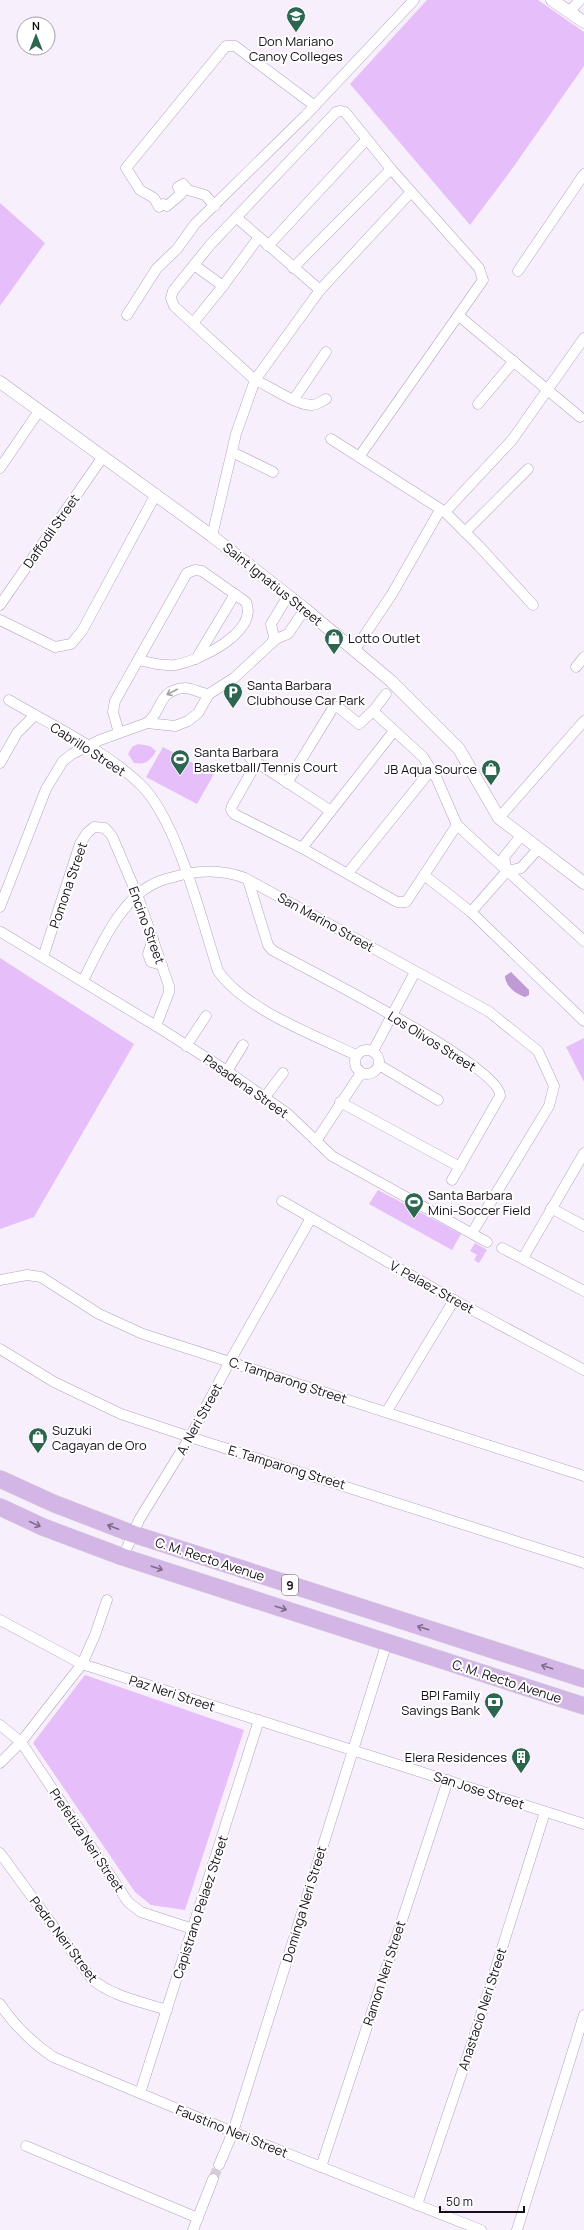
<svg xmlns="http://www.w3.org/2000/svg" width="584" height="2230" font-family="Manrope,sans-serif">
  <style>
    .green { fill: #e5befa }
    .water { fill: #c09ad4 }
    .lines { fill: none; stroke-linecap: round; stroke-linejoin: round }
    .minor-tunnel { stroke: #d6cddb; stroke-width: 10; stroke-dasharray: 10 5; stroke-linecap: butt }
    .minor-casing { stroke: #b5a1c0; stroke-width: 11 }
    .tertiary-casing { stroke: #b5a1c0; stroke-width: 13 }
    .trunk-casing { stroke: #d5d4d6; stroke-width: 18 }
    .minor { stroke: #fff; stroke-width: 10 }
    .tertiary { stroke: #fff; stroke-width: 12 }
    .trunk { stroke: #d4b6e6; stroke-width: 17 }
    .oneway { stroke: #a29fa3 }
    .oneway2 { stroke: #7e6b8a }
    .labels { text-anchor: middle; dominant-baseline: central; stroke-width: 4; stroke-linejoin: round; paint-order: stroke }
    .shield { fill: #fff; stroke: #5c575f; stroke-width: 1 }
    .shield-label { font-size: 12px; font-weight: bold; fill: #160f1a }
    .poi-label { font-size: 13px; fill: #160f1a; stroke: #fff; text-anchor: start }
    .street-label { font-size: 13px; fill: #160f1a; stroke: #fff }
  </style>
  <rect width="100%" height="100%" fill="#f8effd"/>
  <g class="green">
    <path d="M427 0H538L584 32V66L512 169 470 225 350 84Z"/>
    <path d="M0 203 45 243 0 306Z"/>
    <path d="M138 744 150 746 156 751C150 761 146 765 134 763L128 754 132 747Z"/>
    <path d="M163 747 214 774 197 804 146 777Z"/>
    <path d="M0 958 134 1044 34 1217 0 1229Z"/>
    <path d="M584 1038V1082L566 1047Z"/>
    <path d="M378 1190 461 1234 452 1250 369 1204Z"/>
    <path d="M475 1243 487 1250 479 1263 474 1260 477 1255 470 1251Z"/>
    <path d="M85 1675 244 1730 185 1910 151 1905 135 1892 33 1743Z"/>
  </g>
  <path class="water" d="M511 972 529 990V995L525 997C516 994 505 986 505 976Z"/>
  <g class="lines">
    <path class="minor-tunnel" d="M213 2179 219 2165"/>
    <defs>
      <g id="minor">
        <path d="M569 12 580 0"/>
        <path d="M215 206 205 195 188 190 183 184 178 187 181 194 167 206 163 204 159 207 154 198 140 190 126 168 226 46H235L315 106"/>
        <path d="M237 218 320 290 255 380C272 387 295 405 312 405 317 405 322 401 326 399"/>
        <path d="M268 246 366 140"/>
        <path d="M194 265 223 286 259 237"/>
        <path d="M293 268 391 169"/>
        <path d="M518 271 584 174"/>
        <path d="M320 290 411 192"/>
        <path d="M127 315 157 268 177 249 195 224 305 116 414 0"/>
        <path d="M459 316 580 417"/>
        <path d="M193 323 223 286"/>
        <path d="M294 399 326 352"/>
        <path d="M478 404 514 361"/>
        <path d="M331 439 445 512 479 546 533 605"/>
        <path d="M232 452 273 472"/>
        <path d="M0 468 39 411"/>
        <path d="M445 512 512 440 584 338"/>
        <path d="M465 532 528 469"/>
        <path d="M212 536 236 434 255 380 174 306 171 298 173 291 210 245 336 112 341 111 345 112 391 169 479 268 483 280 359 457"/>
        <path d="M0 605 102 458"/>
        <path d="M0 620 55 647 71 644 82 631 156 494"/>
        <path d="M272 643 274 637 271 624 288 596"/>
        <path d="M354 651 392 594 440 510"/>
        <path d="M196 659 235 594"/>
        <path d="M576 667 584 657"/>
        <path d="M9 700C53 726 103 749 140 784 177 819 202 921 218 971 244 1009 314 1035 356 1055"/>
        <path d="M373 711 386 694"/>
        <path d="M147 723C163 711 157 690 185 688 193 688 201 694 209 694"/>
        <path d="M119 733 113 712 115 701 187 573 195 570 202 571 246 602C259 632 199 661 175 665 162 666 151 663 139 660"/>
        <path d="M250 758 331 811 394 731"/>
        <path d="M257 762 232 806 231 810 234 814 302 848 397 902H406L424 875 471 912 584 1021"/>
        <path d="M0 763 17 733 35 715"/>
        <path d="M287 783 333 708 338 707 359 724 373 711 423 757 437 779 457 825 584 941"/>
        <path d="M499 818 584 721"/>
        <path d="M302 848 331 811"/>
        <path d="M507 871 504 857 521 836"/>
        <path d="M348 873 431 770"/>
        <path d="M424 875 457 825"/>
        <path d="M248 880 268 945 272 950C304 968 502 1067 500 1096L452 1180"/>
        <path d="M0 907 46 789 63 761 72 754 100 740 147 723 175 726 188 721 198 713 209 694 234 678 276 639 288 634 305 609"/>
        <path d="M471 912 507 871 521 868 538 849"/>
        <path d="M1 932 161 1029 227 1071 288 1114 332 1156 487 1242"/>
        <path d="M153 939 148 954 151 962 162 965"/>
        <path d="M43 957 80 844 87 833 94 827 105 828 112 836 138 897 169 986V992L156 1026"/>
        <path d="M83 981C100 947 122 895 160 881 167 878 174 877 181 875 202 870 224 870 245 878L488 1011 538 1051 554 1086 549 1106 472 1233"/>
        <path d="M186 1046 206 1016"/>
        <circle cx="367" cy="1062" r="12"/>
        <path d="M373 1051 415 972"/>
        <path d="M379 1065 438 1100"/>
        <path d="M227 1071 243 1045"/>
        <path d="M265 1097 283 1073"/>
        <path d="M340 1102 460 1167"/>
        <path d="M316 1141 361 1073"/>
        <path d="M282 1201 454 1300 584 1370"/>
        <path d="M551 1208 584 1226"/>
        <path d="M502 1248 584 1291"/>
        <path d="M523 1258 584 1153"/>
        <path d="M0 1280 27 1275 41 1277 99 1314 143 1334 584 1476"/>
        <path d="M0 1349 54 1382 121 1414 190 1437 584 1563"/>
        <path d="M387 1411 454 1300"/>
        <path d="M123 1557 139 1520 190 1437 230 1361 311 1218"/>
        <path d="M0 1620 82 1664 584 1824"/>
        <path d="M0 1725 21 1742 128 1902 141 1912 193 1929"/>
        <path d="M0 1763 21 1742 82 1664 95 1635 107 1600"/>
        <path d="M0 1853 91 1978C110 1996 142 2002 167 2010"/>
        <path d="M0 2004C15 2026 31 2042 53 2057L233 2132 481 2230"/>
        <path d="M140 2093 259 1720"/>
        <path d="M26 2146 198 2218"/>
        <path d="M219 2165 233 2132 387 1642"/>
        <path d="M321 2167 448 1780"/>
        <path d="M417 2205 474 2037 545 1812"/>
        <path d="M193 2230 213 2179"/>
        <path d="M517 2230 584 2015"/>
      </g>
      <g id="tertiary">
        <path d="M552 0 584 22"/>
        <path d="M0 382 212 536 305 609 391 681 459 749 499 818 584 883"/>
      </g>
      <g id="trunk">
        <path d="M0 1479 55 1504 133 1534 584 1679"/>
        <path d="M0 1507 43 1527 123 1557 584 1706"/>
      </g>
    </defs>
    <use href="#minor" class="minor-casing"/>
    <use href="#tertiary" class="tertiary-casing"/>
    <use href="#trunk" class="trunk-casing"/>
    <use href="#minor" class="minor"/>
    <use href="#tertiary" class="tertiary"/>
    <use href="#trunk" class="trunk"/>
  </g>
  <defs><path id="oneway-shaft" d="M-6 0H5M1.5-3L5.5 0L1.5 3" fill="none" stroke-width="1.6" stroke-linecap="round" stroke-linejoin="round"/></defs>
  <use class="oneway" href="#oneway-shaft" transform="translate(172 692) rotate(153)"/>
  <g class="oneway2">
    <use href="#oneway-shaft" transform="translate(35 1524) rotate(25)"/>
    <use href="#oneway-shaft" transform="translate(113 1527) rotate(-159)"/>
    <use href="#oneway-shaft" transform="translate(157 1568) rotate(18)"/>
    <use href="#oneway-shaft" transform="translate(281 1608) rotate(18)"/>
    <use href="#oneway-shaft" transform="translate(423 1628) rotate(-162)"/>
    <use href="#oneway-shaft" transform="translate(547 1667) rotate(-162)"/>
  </g>
  <defs>
    <symbol id="university-pin" viewBox="-11 -11 22 30"><path d="M0 17L-7.5 6A9.5 9.5 0 1 1 7.5 6Z" fill="#2d664e" stroke="#fff"/><path d="M0-5L7-2L0 1L-7-2ZM-4 1L0 2.5L4 1V4Q0 6-4 4Z" fill="#fff"/></symbol>
    <symbol id="shop-pin" viewBox="-11 -11 22 30"><path d="M0 17L-7.5 6A9.5 9.5 0 1 1 7.5 6Z" fill="#2d664e" stroke="#fff"/><path d="M-5-2.5h2.3a2.7 3.5 0 0 1 5.4 0H5L5.5 6h-11ZM-1.5-2.5h3a1.5 2.3 0 0 0-3 0Z" fill="#fff"/></symbol>
    <symbol id="parking-pin" viewBox="-11 -11 22 30"><path d="M0 17L-7.5 6A9.5 9.5 0 1 1 7.5 6Z" fill="#2d664e" stroke="#fff"/><path d="M-3.5-5.5H1a3.5 3.5 0 0 1 0 7H-1V5.5H-3.5ZM-1-3.4V-.6H.8a1.4 1.4 0 0 0 0-2.8Z" fill="#fff"/></symbol>
    <symbol id="stadium-pin" viewBox="-11 -11 22 30"><path d="M0 17L-7.5 6A9.5 9.5 0 1 1 7.5 6Z" fill="#2d664e" stroke="#fff"/><path d="M0-5a6.5 5 0 1 0 0 10a6.5 5 0 1 0 0-10ZM-3.5-1.8h7v3.6h-7Z" fill="#fff"/></symbol>
    <symbol id="bank-pin" viewBox="-11 -11 22 30"><path d="M0 17L-7.5 6A9.5 9.5 0 1 1 7.5 6Z" fill="#2d664e" stroke="#fff"/><path d="M-6-4H6V4H-6ZM0-2.3a2.3 2.3 0 1 0 0 4.6a2.3 2.3 0 1 0 0-4.6Z" fill="#fff"/></symbol>
    <symbol id="building-pin" viewBox="-11 -11 22 30"><path d="M0 17L-7.5 6A9.5 9.5 0 1 1 7.5 6Z" fill="#2d664e" stroke="#fff"/><path d="M-4-6H4V6H1V3H-1V6H-4ZM-2.5-4.3h1.7v1.8h-1.7ZM.8-4.3h1.7v1.8H.8ZM-2.5-1h1.7V.8h-1.7ZM.8-1h1.7V.8H.8Z" fill="#fff"/></symbol>
  </defs>
  <g fill-rule="evenodd">
    <use href="#university-pin" x="285" y="5" width="22" height="30"/>
    <use href="#shop-pin" x="323" y="627" width="22" height="30"/>
    <use href="#parking-pin" x="222" y="681" width="22" height="30"/>
    <use href="#stadium-pin" x="169" y="748" width="22" height="30"/>
    <use href="#shop-pin" x="480" y="758" width="22" height="30"/>
    <use href="#stadium-pin" x="403" y="1191" width="22" height="30"/>
    <use href="#shop-pin" x="27" y="1426" width="22" height="30"/>
    <use href="#bank-pin" x="483" y="1691" width="22" height="30"/>
    <use href="#building-pin" x="510" y="1746" width="22" height="30"/>
  </g>
  <g class="labels">
    <rect class="shield" x="282" y="1575" width="16" height="20" rx="3"/>
    <g class="shield-label">
      <text x="290" y="1585">9</text>
    </g>
    <g class="poi-label">
      <text x="296" y="41" text-anchor="middle">Don Mariano<tspan x="296" dy="15">Canoy Colleges</tspan></text>
      <text x="348" y="638">Lotto Outlet</text>
      <text x="247" y="685">Santa Barbara<tspan x="247" dy="15">Clubhouse Car Park</tspan></text>
      <text x="194" y="752">Santa Barbara<tspan x="194" dy="15">Basketball/Tennis Court</tspan></text>
      <text x="477" y="769" text-anchor="end">JB Aqua Source</text>
      <text x="428" y="1195">Santa Barbara<tspan x="428" dy="15">Mini-Soccer Field</tspan></text>
      <text x="52" y="1430">Suzuki<tspan x="52" dy="15">Cagayan de Oro</tspan></text>
      <text x="480" y="1695" text-anchor="end">BPI Family<tspan x="480" dy="15">Savings Bank</tspan></text>
      <text x="507" y="1757" text-anchor="end">Elera Residences</text>
    </g>
    <g class="street-label">
      <text transform="translate(51 531) rotate(-55)">Daffodil Street</text>
      <text transform="translate(273 584) rotate(39)">Saint Ignatius Street</text>
      <text transform="translate(88 749) rotate(33)">Cabrillo Street</text>
      <text transform="translate(68 885) rotate(-71)">Pomona Street</text>
      <text transform="translate(326 922) rotate(29)">San Marino Street</text>
      <text transform="translate(147 925) rotate(70)">Encino Street</text>
      <text transform="translate(432 1041) rotate(32)">Los Olivos Street</text>
      <text transform="translate(246 1086) rotate(35)">Pasadena Street</text>
      <text transform="translate(432 1287) rotate(29)">V. Pelaez Street</text>
      <text transform="translate(288 1380) rotate(18)">C. Tamparong Street</text>
      <text transform="translate(199 1419) rotate(-61)">A. Neri Street</text>
      <text transform="translate(287 1467) rotate(17)">E. Tamparong Street</text>
      <text transform="translate(210 1559) rotate(18)">C. M. Recto Avenue</text>
      <text transform="translate(507 1681) rotate(18)">C. M. Recto Avenue</text>
      <text transform="translate(172 1693) rotate(18)">Paz Neri Street</text>
      <text transform="translate(479 1790) rotate(18)">San Jose Street</text>
      <text transform="translate(87 1840) rotate(56)">Prefetiza Neri Street</text>
      <text transform="translate(304 1904) rotate(-73)">Dominga Neri Street</text>
      <text transform="translate(200 1907) rotate(-72)">Capistrano Pelaez Street</text>
      <text transform="translate(64 1939) rotate(53)">Pedro Neri Street</text>
      <text transform="translate(384 1973) rotate(-72)">Ramon Neri Street</text>
      <text transform="translate(482 2009) rotate(-72)">Anastacio Neri Street</text>
      <text transform="translate(232 2131) rotate(22)">Faustino Neri Street</text>
    </g>
  </g>
  <g transform="translate(36 36)"><circle r="19" fill="#ffffff" stroke="#a29fa3"/>
  <path d="M0-3L7 15L0 10L-7 15Z" fill="#2d664e"/>
  <text y="-6" font-size="11" font-weight="bold" text-anchor="middle" fill="#160f1a">N</text>
  </g>
  <path d="M440 2206v6h84v-6" fill="none" stroke="#160f1a" stroke-width="2"/>
  <text x="446" y="2206" font-size="12" fill="#160f1a" stroke="#ffffff" stroke-width="3" paint-order="stroke">50 m</text>
</svg>
